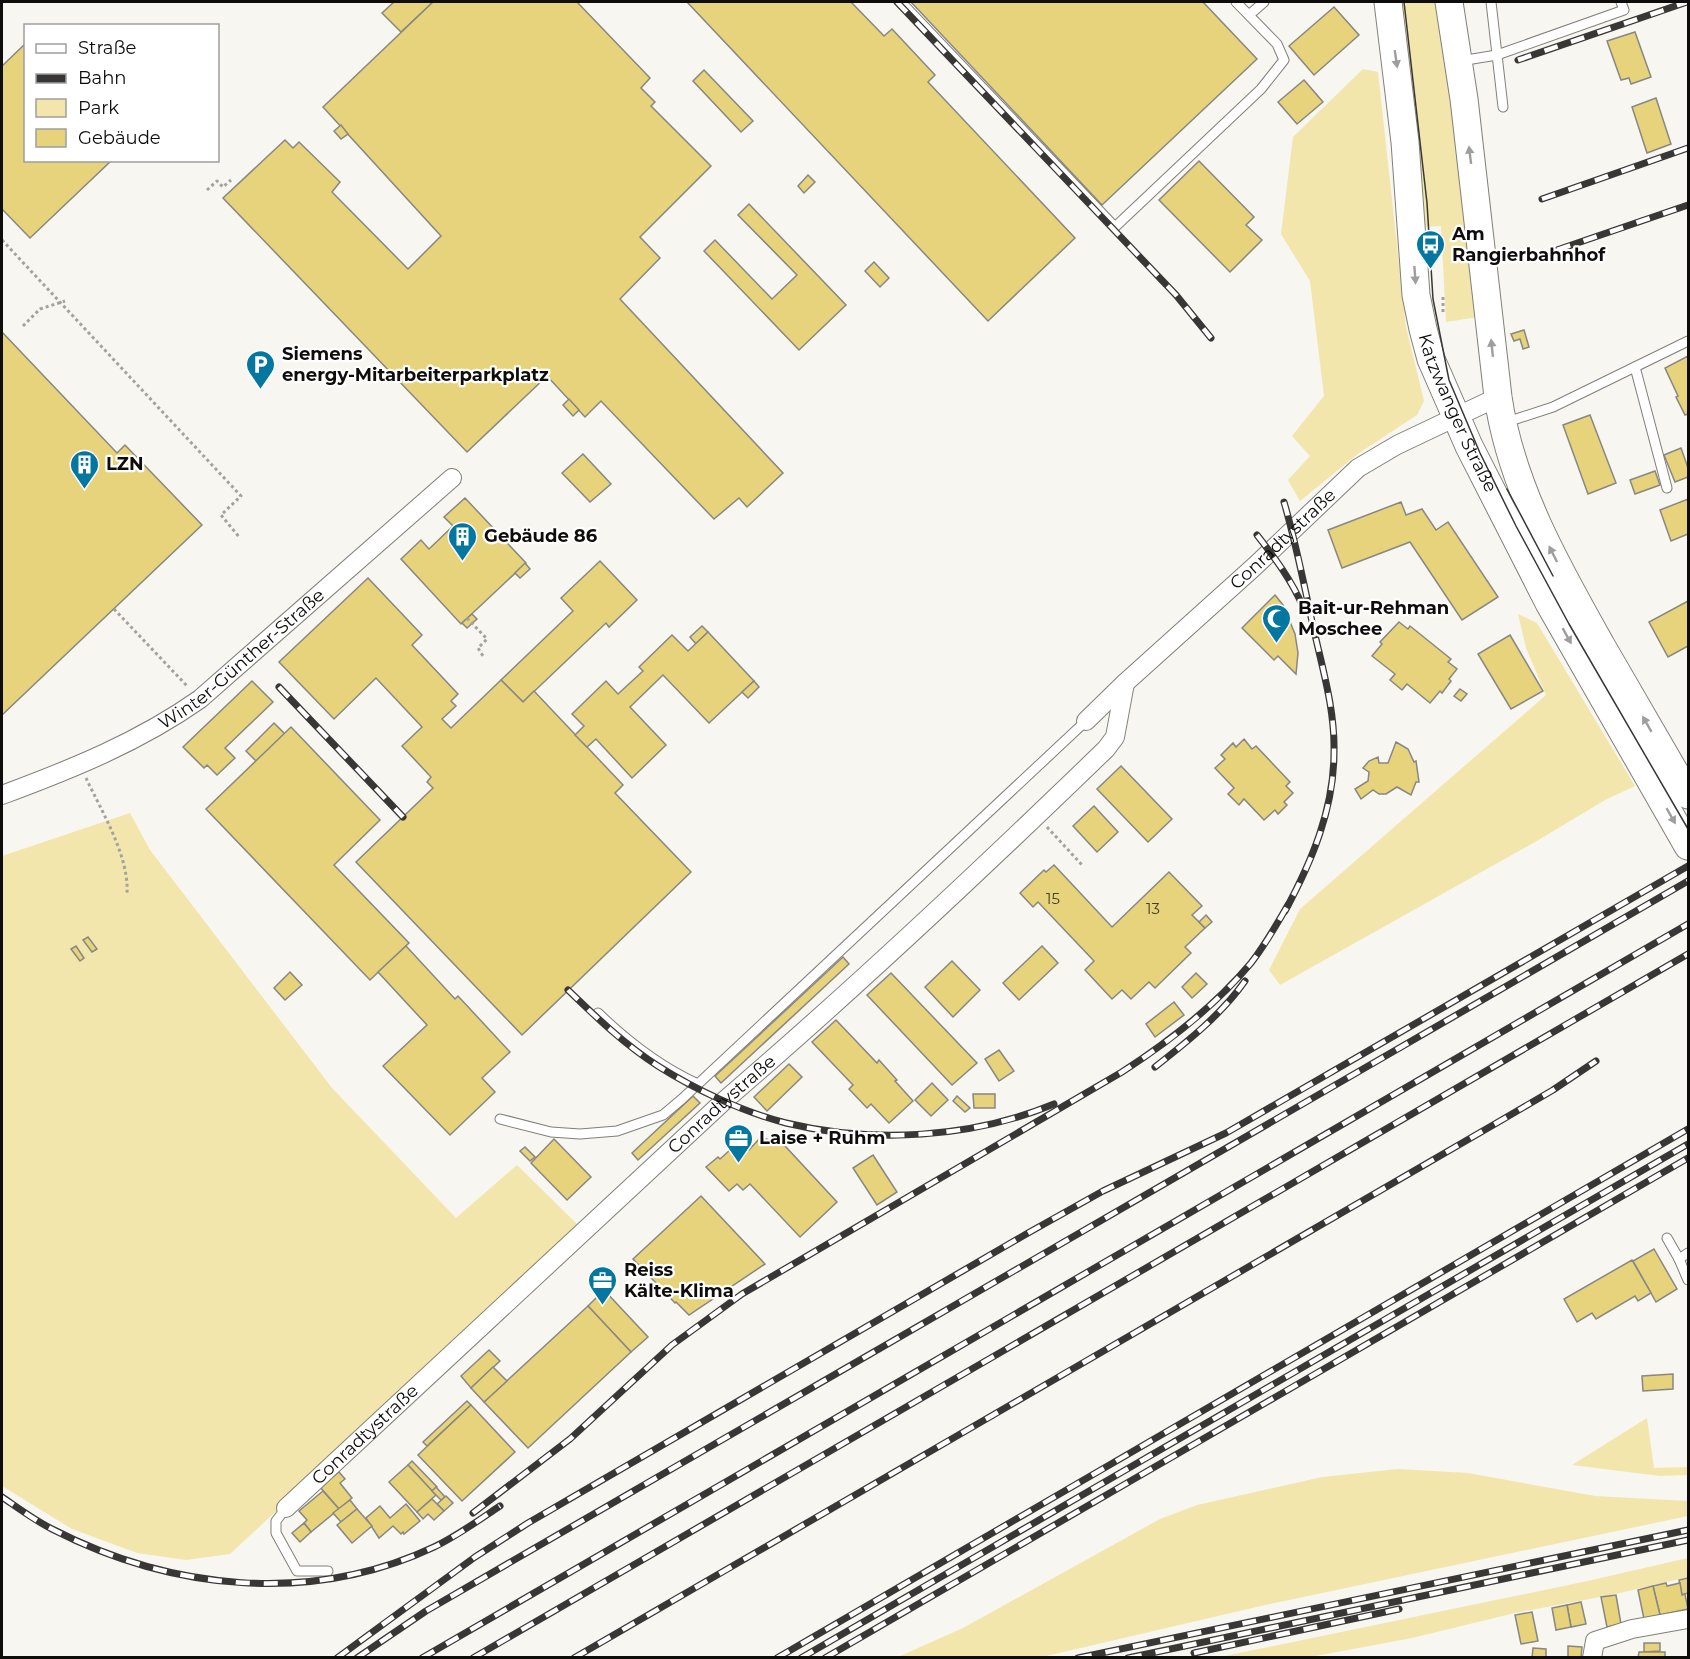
<svg xmlns="http://www.w3.org/2000/svg" width="1690" height="1659" font-family="Montserrat,sans-serif">
  <style>
    .green { fill: #f3e6ac }
    .building { fill: #e7d37b; stroke: #888782; stroke-width: 1.5 }
    .lines { fill: none; stroke-linecap: round; stroke-linejoin: round }
    .service-casing { stroke: #807f7a; stroke-width: 11 }
    .minor-casing { stroke: #807f7a; stroke-width: 20 }
    .secondary-casing { stroke: #807f7a; stroke-width: 29 }
    .path { stroke: #a3a29e; stroke-width: 3; stroke-dasharray: 3 3; stroke-linecap: butt }
    .service { stroke: #fff; stroke-width: 9 }
    .minor { stroke: #fff; stroke-width: 18 }
    .secondary { stroke: #fff; stroke-width: 27 }
    .tram { stroke: #383735; stroke-width: 1.5 }
    .rail-casing { stroke: #383735; stroke-width: 7 }
    .rail { stroke: #fff; stroke-width: 4.5; stroke-dasharray: 14; stroke-linecap: butt }
    .oneway { fill: #9f9e9e }
    .labels { text-anchor: middle; dominant-baseline: central; stroke-width: 4.5; stroke-linejoin: round; paint-order: stroke }
    .number-label { font-size: 15px; fill: #443e28 }
    .poi-label { font-size: 18px; font-weight: bold; fill: #0e0d0c; stroke: #fff; text-anchor: start }
    .street-label { font-size: 18px; fill: #0e0d0c; stroke: #fff }
  </style>
  <rect width="100%" height="100%" fill="#f7f6f0"/>
  <g class="green">
    <path d="M1393 2H1443L1485 316 1446 322 1441 226 1421 227Z"/>
    <path d="M1363 69 1378 72 1406 327 1424 401 1417 415 1359 453 1300 501 1288 480 1310 456 1292 436 1324 396 1310 281 1281 234 1293 137Z"/>
    <path d="M1518 614 1537 623 1635 786 1605 800 1535 842 1280 985 1269 970 1300 909 1546 695 1526 648Z"/>
    <path d="M130 813 150 850 332 1088 456 1218 517 1165 581 1228 230 1554 186 1560 137 1553 72 1529 2 1486V856Z"/>
    <path d="M1647 1418 1654 1468 1688 1467V1475L1660 1476 1572 1465Z"/>
    <path d="M1398 1469 1468 1473 1595 1496 1688 1501V1516L1265 1605 1042 1657H898L963 1628 1160 1519 1197 1505 1322 1477Z"/>
    <path d="M1688 1558V1577L1611 1595 1515 1613 1412 1638 1310 1657H1220L1583 1582Z"/>
  </g>
  <g class="building">
    <path d="M394 2H433L401 32 382 13Z"/>
    <path d="M433 2H577L650 78 641 88 655 102 651 106 711 166 640 237 660 258 620 299 783 473 747 507 739 498 714 519 601 401 585 417 547 376 467 452 223 198 285 140 293 148 299 142 340 182 332 192 408 269 441 236 323 107Z"/>
    <path d="M687 2H851L884 36 892 29 935 75 928 82 1075 238 988 321Z"/>
    <path d="M911 2H1203L1257 59 1102 205Z"/>
    <path d="M1334 7 1359 35 1314 75 1289 46Z"/>
    <path d="M1635 32 1651 77 1631 84 1629 78 1621 80 1607 41Z"/>
    <path d="M26 43V160H112L30 238 2 209V66Z"/>
    <path d="M704 70 753 121 741 132 693 81Z"/>
    <path d="M1304 80 1323 102 1297 124 1278 102Z"/>
    <path d="M1656 98 1671 144 1647 153 1632 107Z"/>
    <path d="M341 125 348 134 341 139 334 131Z"/>
    <path d="M1199 161 1254 217 1246 225 1262 240 1230 272 1159 200Z"/>
    <path d="M808 175 815 182 804 193 798 186Z"/>
    <path d="M749 204 846 305 799 350 704 251 715 240 772 299 797 275 738 215Z"/>
    <path d="M874 262 889 278 880 287 865 271Z"/>
    <path d="M1524 330 1529 347 1523 349 1520 339 1514 341 1511 334Z"/>
    <path d="M2 332 117 453 125 445 202 525 2 715Z"/>
    <path d="M1688 356V414L1685 415 1676 397 1678 396 1665 368Z"/>
    <path d="M569 399 579 410 573 416 563 405Z"/>
    <path d="M1590 415 1616 483 1588 494 1563 425Z"/>
    <path d="M1681 448 1688 468V477L1675 482 1664 455Z"/>
    <path d="M583 454 611 484 590 502 562 473Z"/>
    <path d="M1655 471 1660 485 1635 494 1630 480Z"/>
    <path d="M465 498 526 563 461 624 401 559 421 540 429 549 453 526 444 517Z"/>
    <path d="M1688 499V534L1671 541 1660 510Z"/>
    <path d="M1401 502 1406 515 1422 509 1436 530 1448 522 1498 597 1462 620 1410 542 1342 568 1328 530Z"/>
    <path d="M600 561 637 600 609 627 606 623 523 702 501 680 573 611 561 598Z"/>
    <path d="M525 563 530 569 520 578 515 573Z"/>
    <path d="M368 578 422 635 412 645 458 694 451 701 456 706 442 719 451 728 501 680 523 702 534 691 623 785 615 793 691 872 522 1035 356 862 433 788 427 782 431 777 402 746 422 727 376 678 334 719 279 662Z"/>
    <path d="M1275 595 1283 605 1295 634 1298 653 1296 674 1278 656 1274 660 1242 628Z"/>
    <path d="M1688 601V646L1668 657 1649 622Z"/>
    <path d="M472 614 477 619 467 628 462 623Z"/>
    <path d="M1399 622 1408 629 1410 626 1451 659 1448 662 1457 669 1449 679 1451 681 1442 693 1440 691 1430 703 1407 684 1402 690 1390 680 1395 674 1372 656 1382 644 1380 642Z"/>
    <path d="M702 626 708 632 696 644 690 637Z"/>
    <path d="M708 632 754 681 709 723 663 675 630 707 666 745 632 778 596 739 587 747 575 735 584 726 572 714 606 681 618 694 643 671 639 667 672 635 688 651Z"/>
    <path d="M1510 635 1543 691 1511 709 1478 654Z"/>
    <path d="M252 681 273 702 225 748 235 758 217 775 207 765 204 768 183 747Z"/>
    <path d="M754 681 759 687 748 698 742 692Z"/>
    <path d="M1460 689 1467 694 1461 701 1454 696Z"/>
    <path d="M274 723 285 734 256 761 246 751Z"/>
    <path d="M291 727 380 820 334 865 409 943 370 980 206 809Z"/>
    <path d="M1244 739 1252 749 1256 746 1290 782 1286 786 1293 793 1284 802 1287 805 1278 814 1275 810 1264 820 1244 799 1239 805 1228 794 1234 788 1215 768 1225 759 1221 755 1233 743 1236 747Z"/>
    <path d="M1396 742 1408 749 1414 762 1416 761 1419 782H1416L1411 795 1397 787 1386 794H1379L1373 790 1361 799 1355 789 1368 781 1369 772 1363 768 1369 761 1378 757 1379 763H1388Z"/>
    <path d="M1121 766 1172 819 1148 842 1097 789Z"/>
    <path d="M1094 806 1118 832 1097 852 1073 826Z"/>
    <path d="M1054 865 1112 927 1169 872 1202 906 1192 915 1205 928 1185 947 1191 953 1155 988 1149 982 1131 999 1122 990 1112 999 1085 970 1094 961 1038 902 1033 907 1020 893 1044 870 1046 872Z"/>
    <path d="M1206 915 1212 922 1205 928 1199 922Z"/>
    <path d="M88 937 97 949 92 952 83 940Z"/>
    <path d="M76 946 84 958 80 961 71 949Z"/>
    <path d="M406 946 455 999 458 996 510 1052 482 1078 495 1092 450 1135 383 1066 427 1025 378 972Z"/>
    <path d="M1042 946 1058 963 1019 1000 1003 983Z"/>
    <path d="M843 957 849 964 721 1083 715 1076Z"/>
    <path d="M952 961 980 990 953 1017 925 987Z"/>
    <path d="M290 972 302 985 285 1000 274 988Z"/>
    <path d="M891 973 977 1063 952 1085 867 995Z"/>
    <path d="M1196 973 1207 984 1192 998 1182 987Z"/>
    <path d="M1174 1002 1184 1015 1155 1037 1146 1024Z"/>
    <path d="M836 1020 877 1063 879 1060 897 1080 895 1081 913 1101 889 1123 871 1104 867 1108 849 1089 853 1085 812 1042Z"/>
    <path d="M999 1050 1014 1071 999 1081 985 1059Z"/>
    <path d="M789 1064 802 1077 767 1111 754 1097Z"/>
    <path d="M932 1083 948 1100 931 1116 915 1100Z"/>
    <path d="M973 1094H995V1108H974Z"/>
    <path d="M693 1096 700 1103 638 1160 632 1153Z"/>
    <path d="M957 1096 970 1108 965 1112 953 1101Z"/>
    <path d="M761 1137 785 1146 837 1202 800 1237 750 1184 743 1190 737 1184 729 1191 706 1167 718 1157 720 1159 740 1141 749 1150Z"/>
    <path d="M554 1139 591 1177 567 1200 531 1163Z"/>
    <path d="M525 1147 535 1157 530 1161 520 1151Z"/>
    <path d="M873 1155 897 1192 877 1205 853 1168Z"/>
    <path d="M701 1196 765 1264 689 1315 676 1302 675 1303 633 1259Z"/>
    <path d="M1654 1249 1677 1289 1656 1302 1633 1261Z"/>
    <path d="M1632 1260 1651 1293 1638 1301 1635 1296 1596 1319 1592 1313 1577 1322 1564 1299Z"/>
    <path d="M604 1290 648 1337 631 1352 588 1306Z"/>
    <path d="M588 1306 631 1352 528 1448 484 1402Z"/>
    <path d="M489 1350 500 1361 471 1388 461 1376Z"/>
    <path d="M493 1367 507 1381 484 1402 471 1388Z"/>
    <path d="M1673 1374V1389L1643 1391 1642 1376Z"/>
    <path d="M467 1401 471 1405 427 1446 423 1442Z"/>
    <path d="M471 1405 515 1452 462 1501 418 1455Z"/>
    <path d="M412 1461 437 1487 432 1491 408 1465Z"/>
    <path d="M408 1465 436 1495 417 1512 389 1482Z"/>
    <path d="M339 1472 345 1479 340 1483 352 1498 339 1509 320 1487Z"/>
    <path d="M436 1487 445 1497 441 1500 432 1491Z"/>
    <path d="M323 1491 339 1509 311 1532 304 1523 307 1520 299 1511Z"/>
    <path d="M446 1496 453 1503 444 1511 437 1504Z"/>
    <path d="M432 1499 444 1511 434 1520 428 1514 423 1519 417 1512Z"/>
    <path d="M350 1500 357 1509 341 1522 333 1513Z"/>
    <path d="M406 1504 420 1521 404 1534 403 1532 401 1534 393 1526 379 1538 366 1518 380 1506 390 1518Z"/>
    <path d="M357 1509 372 1526 352 1543 337 1525Z"/>
    <path d="M304 1523 311 1532 300 1542 292 1533Z"/>
    <path d="M1688 1578V1593L1682 1595 1679 1580Z"/>
    <path d="M1666 1583 1667 1586 1680 1583 1682 1595 1685 1594 1688 1609 1660 1615 1653 1586Z"/>
    <path d="M1653 1586 1660 1615 1644 1619 1638 1590Z"/>
    <path d="M1616 1595 1621 1624 1607 1627 1601 1597Z"/>
    <path d="M1581 1602 1586 1624 1571 1627 1567 1605Z"/>
    <path d="M1567 1605 1571 1627 1556 1630 1552 1608Z"/>
    <path d="M1532 1612 1538 1641 1521 1644 1515 1615Z"/>
    <path d="M1644 1643H1660V1651L1644 1652Z"/>
    <path d="M1568 1646 1582 1647 1581 1658H1568Z"/>
    <path d="M1533 1648 1546 1649V1658H1532Z"/>
    <path d="M1639 1652H1665V1658H1638Z"/>
  </g>
  <g class="lines">
    <defs>
      <g id="service">
        <path d="M901 2 1115 227 1261 89 1284 60 1277 44 1236 2"/>
        <path d="M1491 2 1503 107"/>
        <path d="M1249 15 1264 2"/>
        <path d="M1460 61 1497 55 1624 10 1621 2"/>
        <path d="M1635 367 1667 488"/>
        <path d="M1504 423 1553 407 1688 341"/>
        <path d="M598 1013C628 1042 660 1067 698 1084"/>
        <path d="M500 1119 551 1132 580 1134 617 1131 663 1115 682 1099 1086 721"/>
        <path d="M1667 1238 1679 1259"/>
        <path d="M1688 1253 1679 1259 1688 1280"/>
        <path d="M286 1508 276 1521V1533L297 1571H328"/>
      </g>
      <g id="minor">
        <path id="s1" d="M1086 721 1125 683 1255 566 1358 468 1397 445 1498 397"/>
        <path id="s2" d="M2 795C72 769 139 742 200 699L452 478"/>
        <path id="s3" d="M286 1508 725 1100C856 988 982 869 1106 749L1115 737 1125 683"/>
        <path d="M1592 1658 1595 1641 1632 1629 1688 1619"/>
      </g>
      <g id="secondary">
        <path id="s4" d="M1388 2 1405 142 1416 295 1423 329 1431 359 1469 446 1549 603 1688 846"/>
        <path d="M1449 2 1464 99 1498 397C1511 486 1557 567 1601 645 1630 695 1659 745 1688 795"/>
      </g>
    </defs>
    <use href="#service" class="service-casing"/>
    <use href="#minor" class="minor-casing"/>
    <use href="#secondary" class="secondary-casing"/>
    <g class="path">
      <path d="M207 190 217 181 223 187 231 180"/>
      <path d="M2 240 241 496 221 515 240 538"/>
      <path d="M1443 297V314"/>
      <path d="M23 326 40 309 65 301"/>
      <path d="M114 609 188 687"/>
      <path d="M467 618 487 639 478 648 483 656"/>
      <path d="M86 778C102 812 129 856 127 893"/>
      <path d="M1047 827 1082 865"/>
    </g>
    <use href="#service" class="service"/>
    <use href="#minor" class="minor"/>
    <use href="#secondary" class="secondary"/>
    <g class="tram">
      <path d="M1404 2 1427 203 1433 299 1449 380 1480 453 1516 526 1569 624 1688 829"/>
      <path d="M1507 489 1553 576"/>
    </g>
    <defs>
      <g id="rail">
        <path d="M897 2 1176 295 1211 338"/>
        <path d="M1518 60 1687 2"/>
        <path d="M1542 199 1688 148"/>
        <path d="M1557 250 1688 205"/>
        <path d="M1284 502C1296 543 1304 585 1313 626 1322 667 1335 709 1334 752 1334 809 1312 861 1285 911"/>
        <path d="M1257 535C1275 558 1292 581 1303 607"/>
        <path d="M279 687 403 817"/>
        <path d="M568 990C596 1017 625 1045 658 1066 696 1090 743 1112 786 1123 873 1144 972 1138 1054 1104"/>
        <path d="M1155 1067C1188 1041 1221 1015 1245 981"/>
        <path d="M2 1497C18 1508 34 1520 52 1529 171 1590 311 1605 434 1547 457 1536 479 1520 500 1506"/>
        <path d="M473 1513 570 1439 672 1345 742 1294 1122 1072C1170 1041 1214 1007 1251 963 1265 945 1277 924 1288 905"/>
        <path d="M1194 1653 1399 1609"/>
        <path d="M337 1658 475 1557 528 1523 1028 1233 1103 1191 1226 1133 1688 866"/>
        <path d="M357 1658 426 1611 1688 881"/>
        <path d="M422 1658 1688 924"/>
        <path d="M473 1658 1688 954"/>
        <path d="M574 1658 1500 1121 1553 1090 1596 1061"/>
        <path d="M777 1658 1688 1129"/>
        <path d="M801 1658 1688 1144"/>
        <path d="M825 1658 1688 1158"/>
        <path d="M1078 1658 1688 1530"/>
        <path d="M1128 1658 1688 1540"/>
      </g>
    </defs>
    <use href="#rail" class="rail-casing"/>
    <use href="#rail" class="rail"/>
  </g>
  <defs><path id="oneway-solid" d="M-6-.8H1V-3.2L6.5 0L1 3.2V.8H-6Z" transform="scale(1.5)"/></defs>
  <g class="oneway">
    <use href="#oneway-solid" transform="translate(1396 59) rotate(82)"/>
    <use href="#oneway-solid" transform="translate(1470 155) rotate(-97)"/>
    <use href="#oneway-solid" transform="translate(1415 275) rotate(86)"/>
    <use href="#oneway-solid" transform="translate(1492 348) rotate(-96)"/>
    <use href="#oneway-solid" transform="translate(1553 554) rotate(-117)"/>
    <use href="#oneway-solid" transform="translate(1567 636) rotate(61)"/>
    <use href="#oneway-solid" transform="translate(1647 724) rotate(-120)"/>
    <use href="#oneway-solid" transform="translate(1671 816) rotate(60)"/>
  </g>
  <defs>
    <symbol id="bus-pin" viewBox="-11 -11 22 30"><path d="M0 17L-7.5 6A9.5 9.5 0 1 1 7.5 6Z" fill="#0377a0" stroke="#fff"/><path d="M-5-6H5V4H4V6H2V4H-2V6H-4V4H-5ZM-3.5-4V0h7V-4ZM-3.5 1.2v1.5H-2V1.2ZM2 1.2v1.5H3.5V1.2Z" fill="#fff"/></symbol>
    <symbol id="parking-pin" viewBox="-11 -11 22 30"><path d="M0 17L-7.5 6A9.5 9.5 0 1 1 7.5 6Z" fill="#0377a0" stroke="#fff"/><path d="M-3.5-5.5H1a3.5 3.5 0 0 1 0 7H-1V5.5H-3.5ZM-1-3.4V-.6H.8a1.4 1.4 0 0 0 0-2.8Z" fill="#fff"/></symbol>
    <symbol id="building-pin" viewBox="-11 -11 22 30"><path d="M0 17L-7.5 6A9.5 9.5 0 1 1 7.5 6Z" fill="#0377a0" stroke="#fff"/><path d="M-4-6H4V6H1V3H-1V6H-4ZM-2.5-4.3h1.7v1.8h-1.7ZM.8-4.3h1.7v1.8H.8ZM-2.5-1h1.7V.8h-1.7ZM.8-1h1.7V.8H.8Z" fill="#fff"/></symbol>
    <symbol id="mosque-pin" viewBox="-11 -11 22 30"><path d="M0 17L-7.5 6A9.5 9.5 0 1 1 7.5 6Z" fill="#0377a0" stroke="#fff"/><path d="M3.5-4.9A6 6 0 1 0 3.5 4.9A5 5 0 1 1 3.5-4.9Z" fill="#fff"/></symbol>
    <symbol id="office-pin" viewBox="-11 -11 22 30"><path d="M0 17L-7.5 6A9.5 9.5 0 1 1 7.5 6Z" fill="#0377a0" stroke="#fff"/><path d="M-6-3h4V-5.5h4V-3h4V5H-6ZM-1-4.5V-3h2v-1.5ZM-6 0V1H6V0Z" fill="#fff"/></symbol>
  </defs>
  <g fill-rule="evenodd">
    <use href="#bus-pin" x="1414" y="228" width="33" height="45"/>
    <use href="#parking-pin" x="244" y="348" width="33" height="45"/>
    <use href="#building-pin" x="68" y="448" width="33" height="45"/>
    <use href="#building-pin" x="446" y="520" width="33" height="45"/>
    <use href="#mosque-pin" x="1260" y="602" width="33" height="45"/>
    <use href="#office-pin" x="722" y="1122" width="33" height="45"/>
    <use href="#office-pin" x="586" y="1264" width="33" height="45"/>
  </g>
  <g class="labels">
    <g class="number-label">
      <text x="1053" y="898">15</text>
      <text x="1153" y="908">13</text>
    </g>
    <g class="poi-label">
      <text x="1452" y="234">Am<tspan x="1452" dy="21">Rangierbahnhof</tspan></text>
      <text x="282" y="354">Siemens<tspan x="282" dy="21">energy-Mitarbeiterparkplatz</tspan></text>
      <text x="106" y="464">LZN</text>
      <text x="484" y="536">Gebäude 86</text>
      <text x="1298" y="608">Bait-ur-Rehman<tspan x="1298" dy="21">Moschee</tspan></text>
      <text x="759" y="1138">Laise + Ruhm</text>
      <text x="624" y="1270">Reiss<tspan x="624" dy="21">Kälte-Klima</tspan></text>
    </g>
    <g class="street-label">
      <text stroke="none"><textPath href="#s4" startOffset="420">Katzwanger Straße</textPath></text>
      <text stroke="none"><textPath href="#s1" startOffset="268">Conradtystraße</textPath></text>
      <text stroke="none"><textPath href="#s2" startOffset="278">Winter-Günther-Straße</textPath></text>
      <text stroke="none"><textPath href="#s3" startOffset="594">Conradtystraße</textPath></text>
      <text stroke="none"><textPath href="#s3" startOffset="108">Conradtystraße</textPath></text>
    </g>
  </g>
  <rect width="1690" height="1659" fill="none" stroke="#0e0d0c" stroke-width="6"/>
  <rect x="24" y="24" width="195" height="138" fill="#ffffff" stroke="#9f9e9e" stroke-width="1.5"/>
  <rect x="36" y="44" width="30" height="9" fill="#ffffff" stroke="#9f9e9e" stroke-width="1.5"/>
  <text x="78" y="54" font-size="18" fill="#0e0d0c">Straße</text>
  <rect x="36" y="74" width="30" height="9" fill="#383735" stroke="#9f9e9e" stroke-width="1.5"/>
  <text x="78" y="84" font-size="18" fill="#0e0d0c">Bahn</text>
  <rect x="36" y="99" width="30" height="18" fill="#f3e6ac" stroke="#9f9e9e" stroke-width="1.5"/>
  <text x="78" y="114" font-size="18" fill="#0e0d0c">Park</text>
  <rect x="36" y="129" width="30" height="18" fill="#e7d37b" stroke="#9f9e9e" stroke-width="1.5"/>
  <text x="78" y="144" font-size="18" fill="#0e0d0c">Gebäude</text>
</svg>
